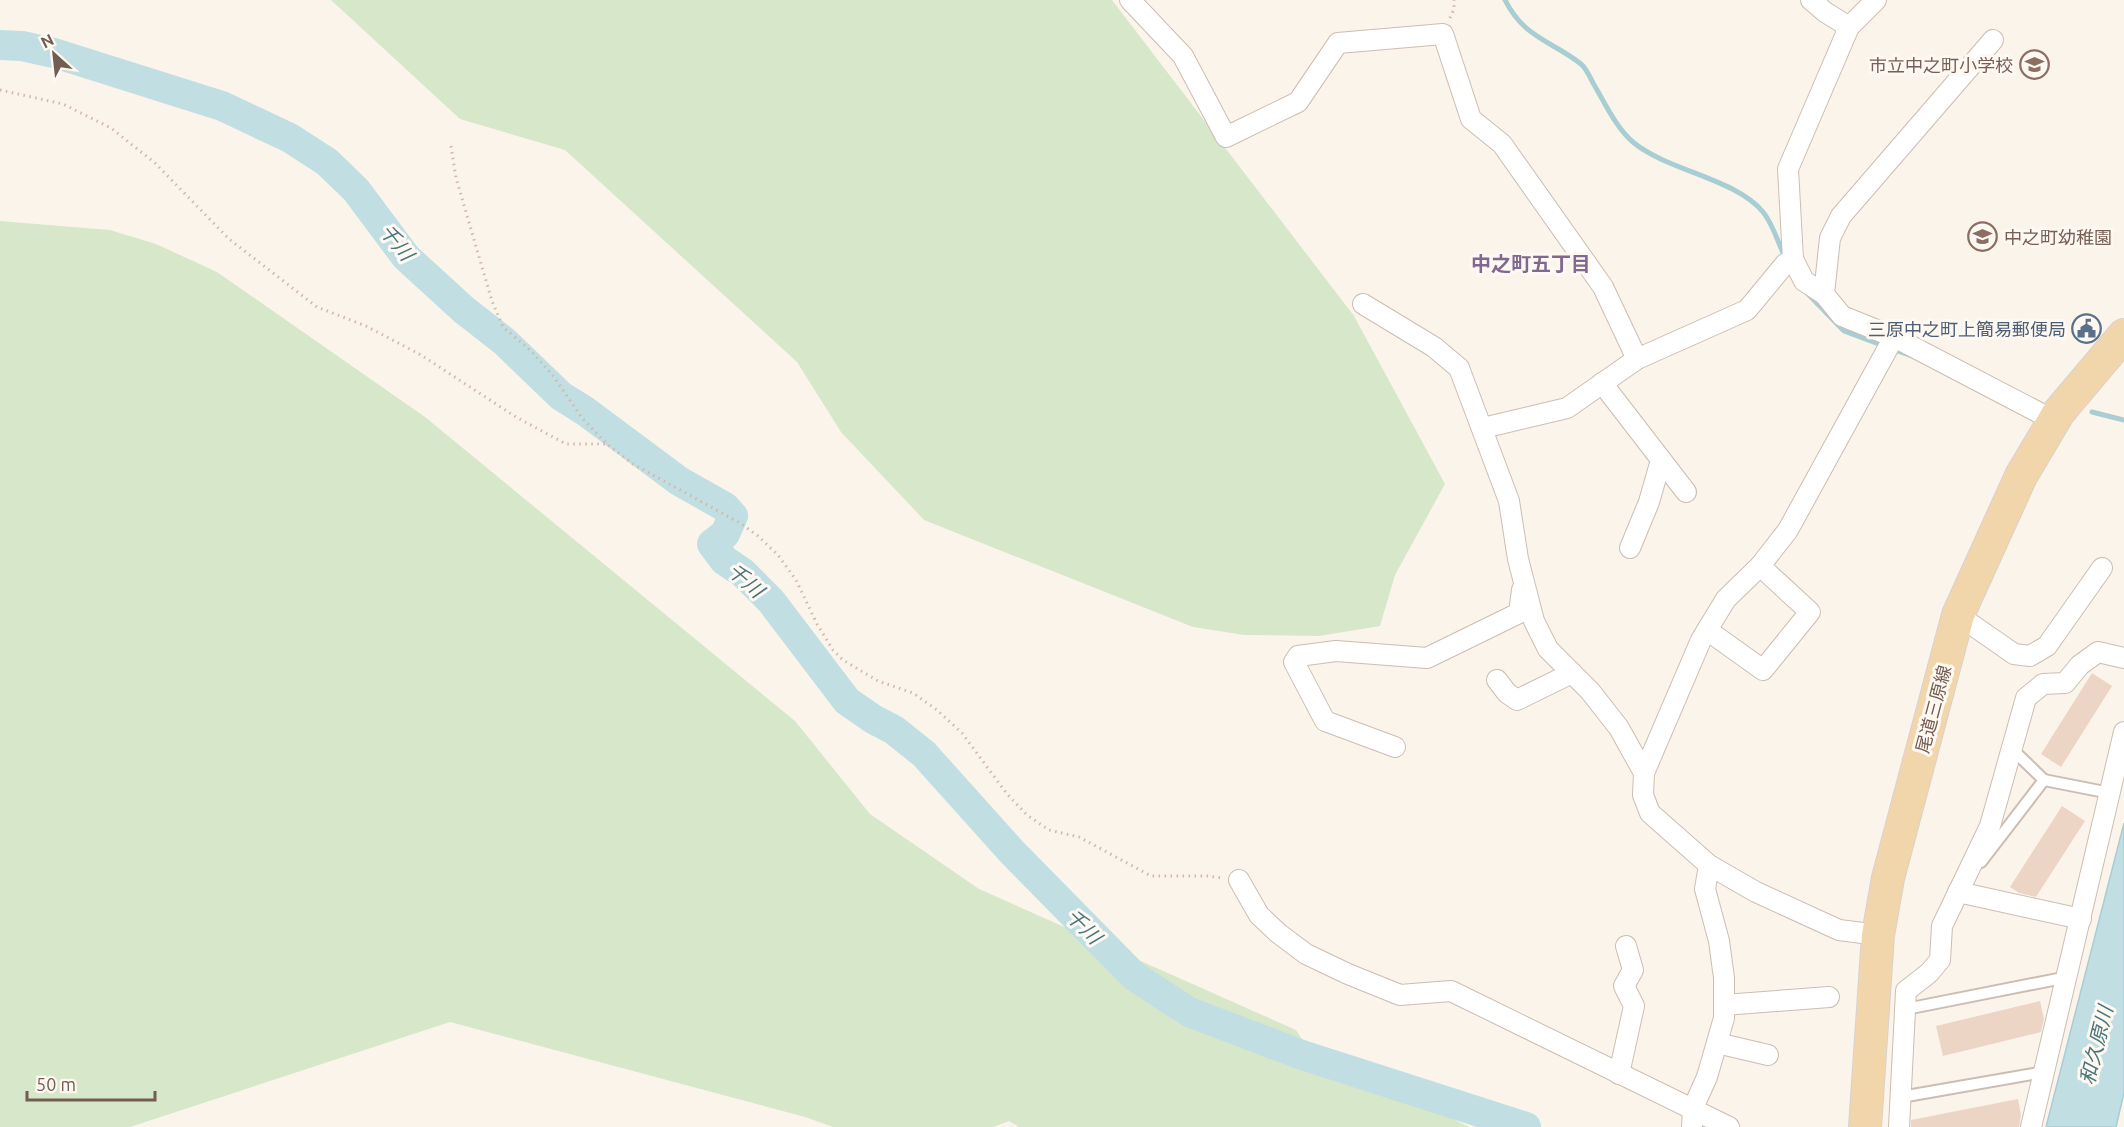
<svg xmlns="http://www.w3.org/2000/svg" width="2124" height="1127" font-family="Ubuntu,'Noto Sans JP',sans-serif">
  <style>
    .green { fill: #d7e7ca }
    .water { fill: #c1dee3; stroke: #a8cdd3; stroke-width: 1.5 }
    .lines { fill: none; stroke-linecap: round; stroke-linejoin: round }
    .stream { stroke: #a8cdd3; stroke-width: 5 }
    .river { stroke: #c1dee3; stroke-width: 30 }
    .building { fill: #edd5c6 }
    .lane-casing { stroke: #ccbdb2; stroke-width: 14 }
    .street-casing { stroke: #ccbdb2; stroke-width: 22 }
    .primary-casing { stroke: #d8d1ce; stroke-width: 34 }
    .path { stroke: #d2b8a8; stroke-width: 3; stroke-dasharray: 1.5 4.5; stroke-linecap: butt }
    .lane { stroke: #fff; stroke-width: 10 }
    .street { stroke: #fff; stroke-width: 20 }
    .primary { stroke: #f2d6ab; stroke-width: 32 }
    .labels { text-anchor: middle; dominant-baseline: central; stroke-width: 6; stroke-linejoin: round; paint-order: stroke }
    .education-label { font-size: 18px; fill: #785e54; stroke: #fdf8f1; text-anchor: end }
    .service-label { font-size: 18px; fill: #4e5e75; stroke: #fdf8f1; text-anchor: end }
    .street-label { font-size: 18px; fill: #735c50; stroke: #fdf8f1 }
    .water-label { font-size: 20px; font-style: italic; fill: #49757d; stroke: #fdf8f1 }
    .neighbourhood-label { font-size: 20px; font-weight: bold; fill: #81688e; stroke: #fdf8f1 }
  </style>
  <rect width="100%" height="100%" fill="#fbf4eb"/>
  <g class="green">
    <path d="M331 0H1112L1354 316 1445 484 1395 575 1380 626 1319 636 1244 635 1193 627 924 520 841 432 797 362 565 150 460 119Z"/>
    <path d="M0 221 110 230 156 244 217 272 425 417 795 721 870 814 979 889 1296 1030 1318 1065 1449 1117 1469 1127H1019L1009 1121 993 1127H833L805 1117 450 1022 130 1127H0Z"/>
  </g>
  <path class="water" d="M2124 823V1093L2116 1127H2046Z"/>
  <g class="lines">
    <g class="stream">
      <path d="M1505 0C1524 38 1552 41 1581 64 1586 68 1590 77 1593 83 1605 103 1616 128 1634 143 1669 171 1736 179 1763 212 1773 224 1778 243 1785 257"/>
      <path d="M1807 293 1844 331 1884 346"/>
      <path d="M1892 349 1912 356"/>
      <path d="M2092 412 2124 420"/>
    </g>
    <path class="river" d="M0 45 22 46 54 53 222 106 290 138 327 162 356 190 406 257 464 310 505 342 561 396 585 411 679 481 725 507 733 516 725 534 712 544 724 560 743 573 771 601 847 701 873 719 894 730 924 754 1012 852 1134 976 1189 1012 1302 1055 1526 1127"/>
  </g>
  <g class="building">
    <path d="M2092 673 2112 686 2061 767 2041 754Z"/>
    <path d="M2062 806 2085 821 2036 897 2019 893 2010 887Z"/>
    <path d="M2040 1001 2044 1019 2041 1032 1943 1056 1936 1026Z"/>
    <path d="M2018 1099 2021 1115 2019 1127H1911V1120Z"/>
  </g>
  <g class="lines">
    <defs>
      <g id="lane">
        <path d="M2012 749 2044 780"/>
        <path d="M1981 862 2044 780 2110 793"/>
        <path d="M1906 1009 2068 977"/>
        <path d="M1901 1097 2044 1072"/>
      </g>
      <g id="street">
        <path d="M1130 0 1183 56 1226 137 1298 102 1338 43 1443 34 1471 119 1502 144 1603 287 1637 359"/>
        <path d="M1811 0 1825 12 1849 27"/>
        <path d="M1993 40 1841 216 1830 238 1824 294 1842 316 1894 337 2055 421"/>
        <path d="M1824 294 1804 281 1793 259 1788 169 1849 27 1876 0"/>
        <path d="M1363 304 1434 347 1459 368 1509 501 1518 559 1534 621 1548 649 1590 691 1619 728 1644 773 1643 795 1650 813 1709 865 1756 892 1839 930 1878 935"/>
        <path d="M1602 383 1686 492"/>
        <path d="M1483 428 1567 408 1637 359 1747 310 1785 264 1793 259"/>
        <path d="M1630 548 1649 502 1661 460"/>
        <path d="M1958 615 2014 654 2030 656 2047 646 2102 568"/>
        <path d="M1707 630 1763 670 1810 612 1760 566"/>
        <path d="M1497 680 1507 693 1517 700 1572 673"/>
        <path d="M1395 747 1325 721 1294 662 1298 656 1336 651 1427 658 1519 613 1522 590"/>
        <path d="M1644 773 1701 640 1726 599 1760 566 1788 530 1894 337"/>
        <path d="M1239 880 1259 915 1278 933 1306 954 1348 974 1400 995 1451 991 1729 1127"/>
        <path d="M1958 892 2081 919"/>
        <path d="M1724 1005 1829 997"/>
        <path d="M1717 1043 1768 1055"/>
        <path d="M1619 1074 1634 1006 1624 986 1633 970 1626 946"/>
        <path d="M1692 1127 1693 1108 1707 1077 1724 1018V978L1719 941 1705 889 1709 865"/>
        <path d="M1899 1127 1906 991 1929 973 1940 960 1942 926 1990 826 2026 698 2043 684 2065 683 2080 665 2098 652 2124 658"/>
        <path d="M2031 1127 2124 732"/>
      </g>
      <path id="primary" d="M1865 1127 1878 935 1888 878 1958 615 2021 476 2059 412 2124 335"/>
    </defs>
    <use href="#lane" class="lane-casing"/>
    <use href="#street" class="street-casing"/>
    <use href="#primary" class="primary-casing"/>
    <g class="path">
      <path d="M1450 18 1454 9V0"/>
      <path d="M0 90 63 104 111 128 155 163 229 239 317 307 366 326 421 355 516 417 566 444H607"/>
      <path d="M451 146 456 178 492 301 503 327 531 351 554 377 582 418 607 444 633 464 740 523 758 536 778 555 796 580 817 624 833 650 843 660 878 681 913 693 937 710 962 733 1007 794 1027 815 1049 830 1079 837 1151 876H1208L1222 878"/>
    </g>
    <use href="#lane" class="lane"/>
    <use href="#street" class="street"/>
    <use href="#primary" class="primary"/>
  </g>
  <defs>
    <symbol id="school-ring" viewBox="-11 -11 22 22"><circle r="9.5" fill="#fdf8f1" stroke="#8d6e63" stroke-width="1.5"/><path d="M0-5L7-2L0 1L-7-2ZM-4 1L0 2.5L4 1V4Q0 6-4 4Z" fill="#8d6e63"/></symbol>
    <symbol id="civic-ring" viewBox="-11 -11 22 22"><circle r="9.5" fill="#fdf8f1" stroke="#5c6f8a" stroke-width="1.5"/><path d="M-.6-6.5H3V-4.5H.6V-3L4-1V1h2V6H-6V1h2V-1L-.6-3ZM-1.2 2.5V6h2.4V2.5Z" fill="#5c6f8a"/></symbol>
  </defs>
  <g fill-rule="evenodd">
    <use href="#school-ring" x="2018" y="48" width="33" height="33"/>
    <use href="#school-ring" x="1966" y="220" width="33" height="33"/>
    <use href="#civic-ring" x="2070" y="312" width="33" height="33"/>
  </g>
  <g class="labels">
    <g class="education-label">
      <text x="2013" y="65">市立中之町小学校</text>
      <text x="2004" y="237" text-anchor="start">中之町幼稚園</text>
    </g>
    <g class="service-label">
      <text x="2066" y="329">三原中之町上簡易郵便局</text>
    </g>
    <g class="street-label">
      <text transform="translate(1933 709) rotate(-75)">尾道三原線</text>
    </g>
    <g class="water-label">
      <text transform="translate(397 242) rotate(51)">千川</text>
      <text transform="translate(746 580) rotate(41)">千川</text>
      <text transform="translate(1084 926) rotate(45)">千川</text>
      <text transform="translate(2096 1045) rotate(-76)">和久原川</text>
    </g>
    <g class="neighbourhood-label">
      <text x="1531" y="263">中之町五丁目</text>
    </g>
  </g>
  <g transform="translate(54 54) rotate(333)" stroke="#fdf8f1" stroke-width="4.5" paint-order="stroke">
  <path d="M0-4.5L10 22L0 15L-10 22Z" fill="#735c50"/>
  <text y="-9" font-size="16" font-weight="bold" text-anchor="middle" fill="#735c50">N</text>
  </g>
  <path d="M27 1091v9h128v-9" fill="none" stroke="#735c50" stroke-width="3"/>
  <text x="36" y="1091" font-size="18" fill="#735c50" stroke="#fdf8f1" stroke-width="4.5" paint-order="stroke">50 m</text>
</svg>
